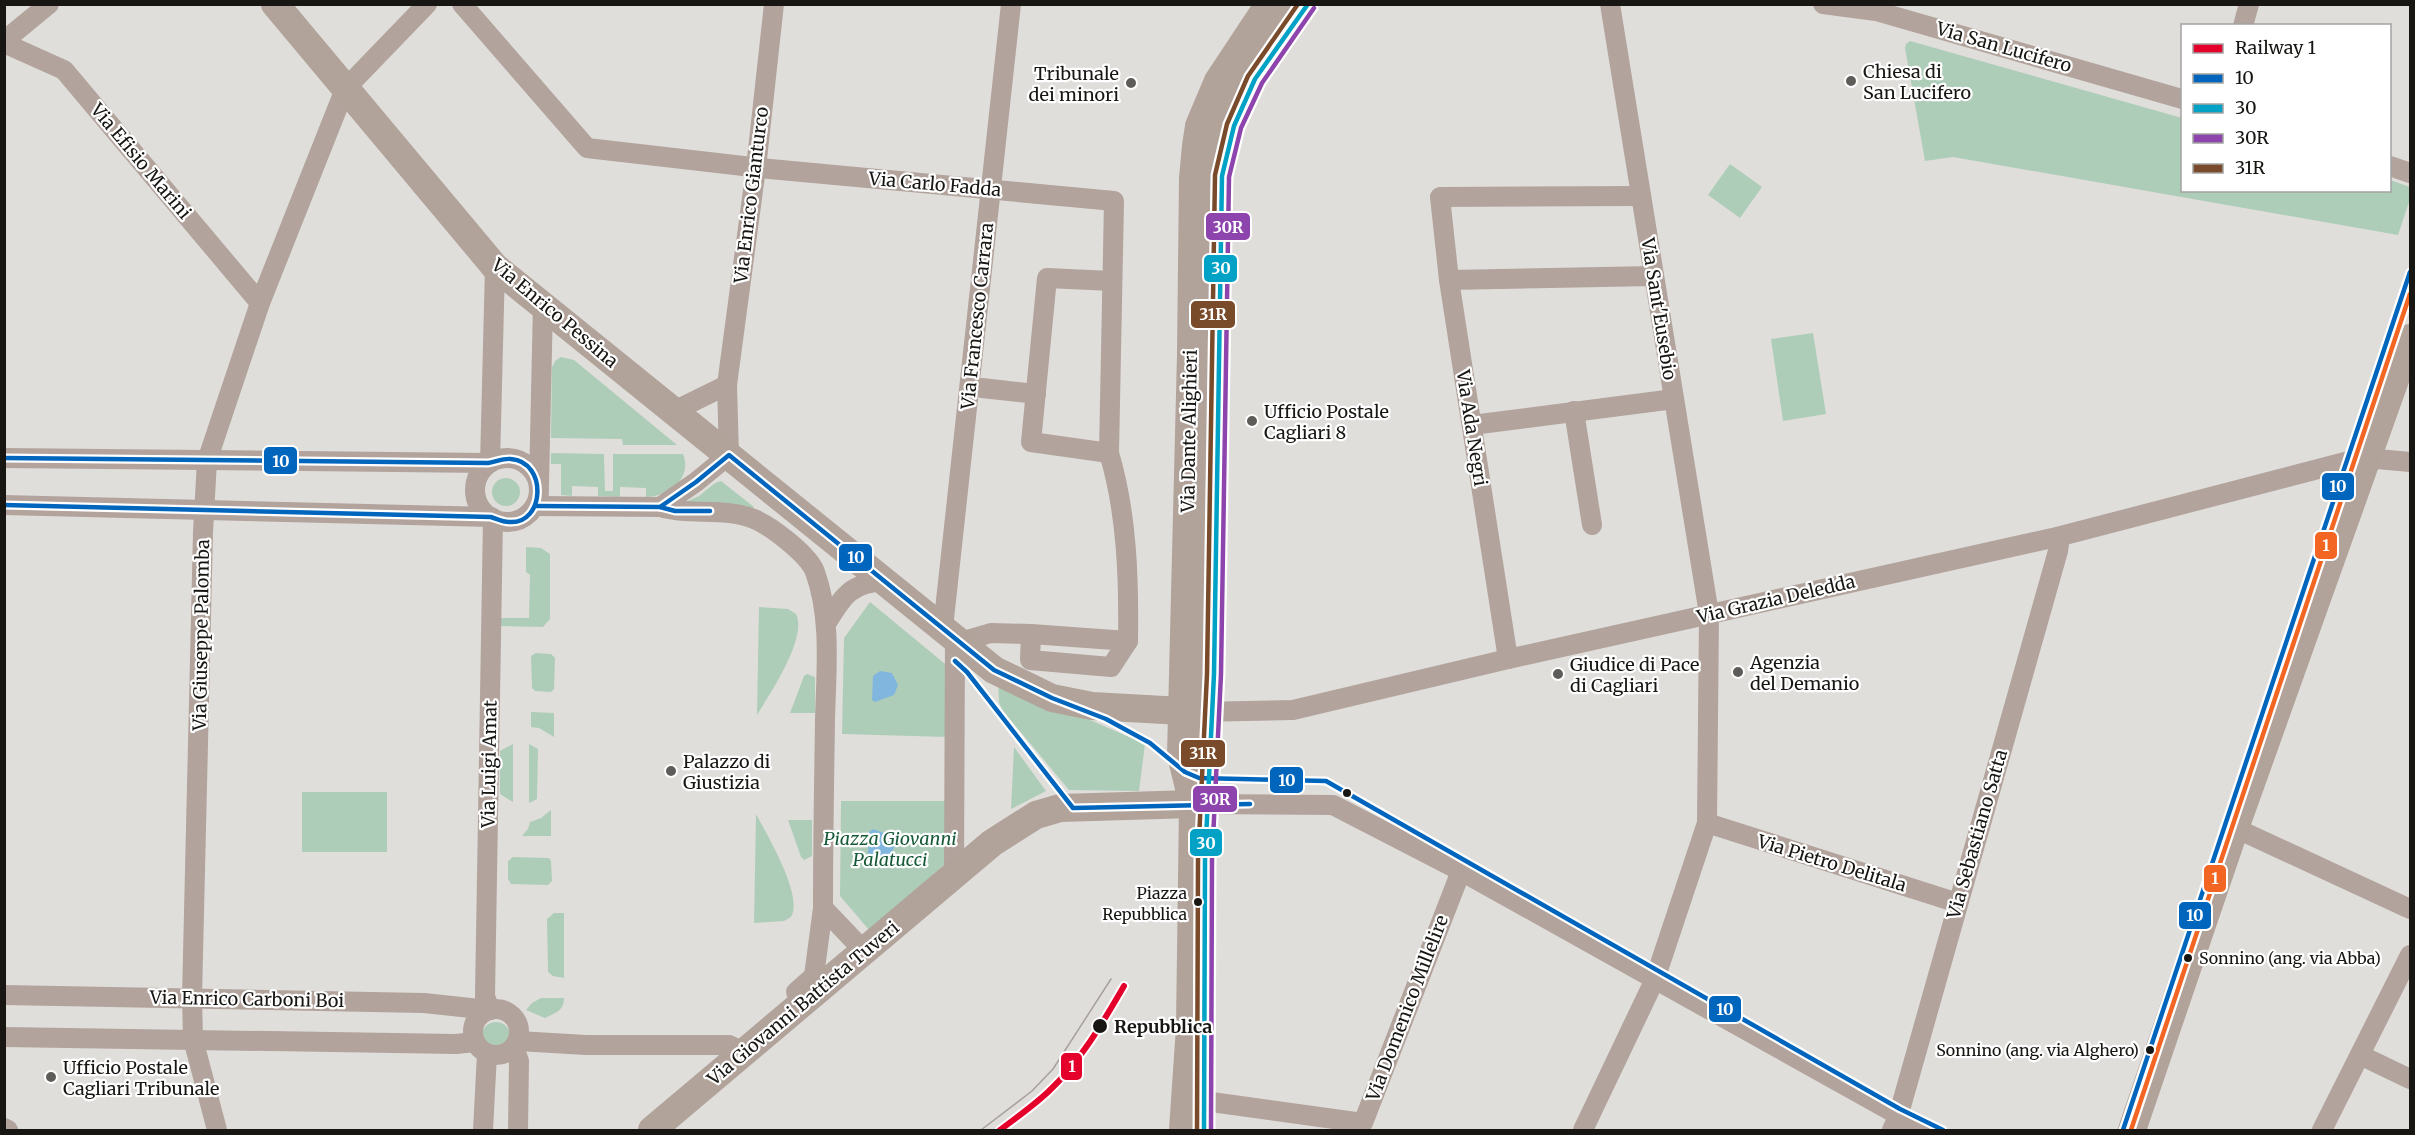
<svg xmlns="http://www.w3.org/2000/svg" width="2415" height="1135" font-family="Merriweather,serif">
  <style>
    .green { fill: #aecdb8 }
    .water { fill: #81b6df }
    .lines { fill: none; stroke-linecap: round; stroke-linejoin: round }
    .street { stroke: #b2a39c; stroke-width: 20 }
    .secondary { stroke: #b1a29a; stroke-width: 28 }
    .tram { stroke: #a7a09b; stroke-width: 1.5 }
    .bus-1-casing { stroke: #fff; stroke-width: 9 }
    .bus-2-casing { stroke: #fff; stroke-width: 9 }
    .bus-3-casing { stroke: #fff; stroke-width: 9 }
    .bus-4-casing { stroke: #fff; stroke-width: 9 }
    .bus-5-casing { stroke: #fff; stroke-width: 9 }
    .bus-1 { stroke: #0065bd; stroke-width: 4.5 }
    .bus-2 { stroke: #01a2c5; stroke-width: 4.5 }
    .bus-3 { stroke: #8e44ad; stroke-width: 4.5 }
    .bus-4 { stroke: #7a4b2a; stroke-width: 4.5 }
    .bus-5 { stroke: #f26522; stroke-width: 4.5 }
    .rail-1-casing { stroke: #fff; stroke-width: 10 }
    .rail-1 { stroke: #e4002b; stroke-width: 6 }
    .poi-dot { fill: #5d5c59; stroke: #fff; stroke-width: 2 }
    .bus-dot { fill: #171613; stroke: #fff; stroke-width: 2 }
    .labels { text-anchor: middle; dominant-baseline: central; stroke-width: 4.5; stroke-linejoin: round; paint-order: stroke }
    .bus-label { font-size: 16px; fill: #171613; stroke: #fff; text-anchor: end }
    .street-label { font-size: 18px; fill: #171613; stroke: #fff }
    .poi-label { font-size: 18px; fill: #171613; stroke: #fff; text-anchor: start }
    .park-label { font-size: 18px; font-style: italic; fill: #175a38; stroke: #fff }
    .stop-label { font-size: 18px; font-weight: bold; fill: #171613; stroke: #fff; text-anchor: start }
    .line-badge { stroke: #fff; stroke-width: 2 }
    .badge-label { font-size: 16px; text-anchor: middle; font-weight: bold; fill: #fff }
  </style>
  <rect width="100%" height="100%" fill="#e0dedb"/>
  <g class="green">
    <path d="M1910 41 2182 118V190H2390V180L2410 187V199L2398 235 1953 157 1925 161 1905 48 1906 44Z"/>
    <path d="M1730 164 1762 187 1740 218 1708 195Z"/>
    <path d="M1813 333 1826 414 1783 421 1771 339Z"/>
    <path d="M561 357 574 360 677 445H623L622 439 551 438 552 367 555 361Z"/>
    <path d="M551 453 604 454 605 491H613V454H683C693 478 668 497 646 497V488L620 487V497L598 496V487L572 486V496L561 495V464H551Z"/>
    <circle cx="506" cy="492" r="14"/>
    <path d="M721 481 754 507 751 512 679 505 699 496 715 483Z"/>
    <path d="M526 547 541 548 550 554V619L543 627 501 626V618H529L530 575 526 572Z"/>
    <path d="M870 602 950 668 948 737 842 734 844 638Z"/>
    <path d="M759 607 788 609 796 614C808 637 770 694 757 715Z"/>
    <path d="M536 653 551 654 555 658 554 689 551 692 535 691 532 688 531 656Z"/>
    <path d="M807 674 815 677V713H790L804 676Z"/>
    <path d="M998 676 1031 694 1145 744 1139 791 1069 790 1003 711 999 703Z"/>
    <path d="M531 712 554 713V737L539 728 531 727Z"/>
    <path d="M513 744V802L500 794V751Z"/>
    <path d="M529 744 538 749 537 799 529 803Z"/>
    <path d="M1014 747 1046 791 1011 809Z"/>
    <rect x="302" y="792" width="85" height="60"/>
    <path d="M841 801H945L946 863 870 931 840 896Z"/>
    <path d="M551 810V836H522L528 829 530 822 541 818Z"/>
    <path d="M756 814C767 835 804 896 791 917L784 921 754 923Z"/>
    <path d="M788 820H812V856L804 860 801 857Z"/>
    <path d="M513 857 549 858 551 861 552 881 548 885 511 884 508 879V861Z"/>
    <path d="M554 913H564V978L553 976 548 972 547 919Z"/>
    <path d="M541 998H564C564 1011 555 1013 545 1018L526 1010 532 1003Z"/>
    <circle cx="496" cy="1036" r="14"/>
  </g>
  <g class="water">
    <path d="M880 671 892 673 898 685 894 695 875 702 872 700 873 676Z"/>
    <path d="M873 829 897 838 892 853 882 861 875 860 868 855 869 832Z"/>
  </g>
  <g class="lines">
    <g class="street">
      <path d="M462 4 587 148 770 169 1114 201 1109 453C1127 513 1129 579 1128 641"/>
      <path d="M1823 4 1876 11 2182 99"/>
      <path d="M2243 26 2249 4"/>
      <path d="M4 41 49 4"/>
      <path d="M4 43 64 70 260 303"/>
      <path d="M2390 166 2410 173"/>
      <path d="M1449 280 1654 276"/>
      <path d="M982 388 1036 394"/>
      <path d="M674 411 727 385"/>
      <path d="M1574 411 1592 525"/>
      <path d="M1472 425 1674 399"/>
      <path d="M1109 453 1031 442 1047 278 1112 281"/>
      <circle cx="507" cy="490" r="32"/>
      <path d="M4 458 488 463"/>
      <path d="M490 463 495 267"/>
      <path d="M539 484 543 304"/>
      <path d="M4 505 491 517"/>
      <path d="M537 506 660 507C690 516 724 507 754 519 771 526 809 555 815 572 832 619 826 672 825 721 824 783 823 846 823 908L864 951"/>
      <path d="M660 507 696 482 729 455 727 385 756 168 774 4"/>
      <path d="M826 624C843 596 850 583 885 581"/>
      <path d="M943 628 1011 4"/>
      <path d="M1031 634 1128 641 1111 667 1030 660Z"/>
      <path d="M960 642 991 633 1031 634"/>
      <path d="M1508 659 1449 280 1440 197 1641 196"/>
      <path d="M1195 712 1293 710 1508 659 2057 537 2349 461 2366 458 2410 462"/>
      <path d="M1193 804 1333 805 1461 871 1925 1130"/>
      <path d="M1707 823 1958 903"/>
      <path d="M2235 828 2410 909"/>
      <path d="M954 875 955 638"/>
      <path d="M796 992 814 976 823 908"/>
      <path d="M4 995 424 1003 489 1010"/>
      <circle cx="496" cy="1032" r="23"/>
      <path d="M490 1010 485 996 493 518"/>
      <path d="M4 1037 456 1044 475 1042"/>
      <path d="M518 1041 586 1045H729L745 1053"/>
      <path d="M514 1047 519 1061 518 1130"/>
      <path d="M2360 1055 2410 1079"/>
      <path d="M1197 1100 1363 1123 1461 871"/>
      <path d="M4 1128 8 1130"/>
      <path d="M217 1130 193 1039 192 997 203 532 207 461 260 303 345 89 427 4"/>
      <path d="M483 1130 487 1054"/>
      <path d="M1583 1130 1655 979 1707 823 1709 614 1610 4"/>
      <path d="M1892 1130 1898 1117 2058 551 2059 544 2057 537"/>
      <path d="M2322 1130 2410 955"/>
    </g>
    <g class="secondary">
      <path d="M275 4 495 267 994 670 1052 698 1092 706 1182 711"/>
      <path d="M1191 796 1181 755 1191 354 1193 178 1196 146 1199 126 1218 81 1269 4"/>
      <path d="M652 1130 992 843 1036 815 1060 808 1193 804"/>
      <path d="M1183 1130 1190 1027 1193 804 1205 748 1213 405V184L1219 138 1227 114 1244 80 1296 4"/>
      <path d="M2132 1130 2235 828 2410 338"/>
    </g>
    <path class="tram" d="M981 1130 1032 1091 1053 1069 1111 979"/>
    <defs>
      <g id="bus-1">
        <path d="M4 458 488 463C495 462 504 458 511 459 548 462 545 525 509 522 503 522 497 519 491 517L4 505"/>
        <path d="M537 506 660 507 675 511H710"/>
        <path d="M660 507 696 482 729 455 994 670 1052 698 1106 719 1150 743 1185 772 1199 778 1326 781 1900 1109 1943 1130"/>
        <path d="M955 661 967 672 1073 808 1250 804"/>
        <path d="M2123 1130 2410 272"/>
      </g>
      <path id="bus-2" d="M1204 1130 1205 860 1214 674 1222 176 1234 126 1255 79 1308 4"/>
      <path id="bus-3" d="M1211 1130 1212 860 1221 674 1229 177 1241 128 1262 83 1314 8"/>
      <path id="bus-4" d="M1197 1130 1198 860 1207 674 1215 175 1227 124 1248 76 1298 4"/>
      <path id="bus-5" d="M2131 1130 2410 294"/>
    </defs>
    <use href="#bus-1" class="bus-1-casing"/>
    <use href="#bus-2" class="bus-2-casing"/>
    <use href="#bus-3" class="bus-3-casing"/>
    <use href="#bus-4" class="bus-4-casing"/>
    <use href="#bus-5" class="bus-5-casing"/>
    <use href="#bus-1" class="bus-1"/>
    <use href="#bus-2" class="bus-2"/>
    <use href="#bus-3" class="bus-3"/>
    <use href="#bus-4" class="bus-4"/>
    <use href="#bus-5" class="bus-5"/>
    <defs>
      <path id="rail-1" d="M1000 1130C1016 1118 1033 1106 1048 1092 1080 1062 1102 1024 1124 986"/>
    </defs>
    <use href="#rail-1" class="rail-1-casing"/>
    <use href="#rail-1" class="rail-1"/>
  </g>
  <g class="poi-dot">
    <circle cx="1851" cy="81" r="6"/>
    <circle cx="1131" cy="83" r="6"/>
    <circle cx="1252" cy="421" r="6"/>
    <circle cx="1738" cy="672" r="6"/>
    <circle cx="1558" cy="674" r="6"/>
    <circle cx="671" cy="771" r="6"/>
    <circle cx="51" cy="1077" r="6"/>
  </g>
  <g class="bus-dot">
    <circle cx="1347" cy="793" r="5"/>
    <circle cx="1198" cy="902" r="5"/>
    <circle cx="2188" cy="958" r="5"/>
    <circle cx="1100" cy="1026" r="8"/>
    <circle cx="2150" cy="1050" r="5"/>
  </g>
  <g class="labels">
    <g class="bus-label">
      <text x="1187" y="893">Piazza<tspan x="1187" dy="21">Repubblica</tspan></text>
      <text x="2199" y="958" text-anchor="start">Sonnino (ang. via Abba)</text>
      <text x="2139" y="1050">Sonnino (ang. via Alghero)</text>
    </g>
    <g class="street-label">
      <text transform="translate(2004 47) rotate(16)">Via San Lucifero</text>
      <text transform="translate(141 161) rotate(50)">Via Efisio Marini</text>
      <text transform="translate(935 184) rotate(5)">Via Carlo Fadda</text>
      <text transform="translate(751 195) rotate(-83)">Via Enrico Gianturco</text>
      <text transform="translate(1659 309) rotate(81)">Via Sant'Eusebio</text>
      <text transform="translate(555 313) rotate(40)">Via Enrico Pessina</text>
      <text transform="translate(977 316) rotate(-84)">Via Francesco Carrara</text>
      <text transform="translate(1472 428) rotate(81)">Via Ada Negri</text>
      <text transform="translate(1189 431) rotate(-89)">Via Dante Alighieri</text>
      <text transform="translate(1776 599) rotate(-13)">Via Grazia Deledda</text>
      <text transform="translate(201 635) rotate(-89)">Via Giuseppe Palomba</text>
      <text transform="translate(489 764) rotate(-89)">Via Luigi Amat</text>
      <text transform="translate(1977 834) rotate(-74)">Via Sebastiano Satta</text>
      <text transform="translate(1832 863) rotate(17)">Via Pietro Delitala</text>
      <text transform="translate(247 999) rotate(1)">Via Enrico Carboni Boi</text>
      <text transform="translate(803 1003) rotate(-40)">Via Giovanni Battista Tuveri</text>
      <text transform="translate(1407 1008) rotate(-69)">Via Domenico Millelire</text>
    </g>
    <g class="poi-label">
      <text x="1863" y="71">Chiesa di<tspan x="1863" dy="21">San Lucifero</tspan></text>
      <text x="1119" y="73" text-anchor="end">Tribunale<tspan x="1119" dy="21">dei minori</tspan></text>
      <text x="1264" y="411">Ufficio Postale<tspan x="1264" dy="21">Cagliari 8</tspan></text>
      <text x="1750" y="662">Agenzia<tspan x="1750" dy="21">del Demanio</tspan></text>
      <text x="1570" y="664">Giudice di Pace<tspan x="1570" dy="21">di Cagliari</tspan></text>
      <text x="683" y="761">Palazzo di<tspan x="683" dy="21">Giustizia</tspan></text>
      <text x="63" y="1067">Ufficio Postale<tspan x="63" dy="21">Cagliari Tribunale</tspan></text>
    </g>
    <g class="park-label">
      <text x="890" y="838">Piazza Giovanni<tspan x="890" dy="21">Palatucci</tspan></text>
    </g>
    <g class="stop-label">
      <text x="1114" y="1026">Repubblica</text>
    </g>
  </g>
  <g class="line-badge">
    <rect x="1205" y="212" width="46" height="29" rx="6" fill="#8e44ad"/>
    <rect x="1203" y="254" width="35" height="29" rx="6" fill="#01a2c5"/>
    <rect x="1190" y="300" width="46" height="29" rx="6" fill="#7a4b2a"/>
    <rect x="263" y="446" width="35" height="29" rx="6" fill="#0065bd"/>
    <rect x="2321" y="472" width="34" height="29" rx="6" fill="#0065bd"/>
    <rect x="2314" y="531" width="24" height="29" rx="6" fill="#f26522"/>
    <rect x="838" y="543" width="35" height="29" rx="6" fill="#0065bd"/>
    <rect x="1180" y="739" width="46" height="29" rx="6" fill="#7a4b2a"/>
    <rect x="1269" y="766" width="35" height="28" rx="6" fill="#0065bd"/>
    <rect x="1192" y="785" width="46" height="28" rx="6" fill="#8e44ad"/>
    <rect x="1189" y="828" width="34" height="29" rx="6" fill="#01a2c5"/>
    <rect x="2203" y="864" width="24" height="29" rx="6" fill="#f26522"/>
    <rect x="2178" y="901" width="34" height="29" rx="6" fill="#0065bd"/>
    <rect x="1708" y="995" width="34" height="28" rx="6" fill="#0065bd"/>
    <rect x="1060" y="1052" width="23" height="29" rx="6" fill="#e4002b"/>
  </g>
  <g class="badge-label">
    <text x="1228" y="233">30R</text>
    <text x="1221" y="274">30</text>
    <text x="1213" y="320">31R</text>
    <text x="281" y="467">10</text>
    <text x="2338" y="492">10</text>
    <text x="2326" y="551">1</text>
    <text x="856" y="563">10</text>
    <text x="1203" y="759">31R</text>
    <text x="1287" y="786">10</text>
    <text x="1215" y="805">30R</text>
    <text x="1206" y="849">30</text>
    <text x="2215" y="884">1</text>
    <text x="2195" y="921">10</text>
    <text x="1725" y="1015">10</text>
    <text x="1072" y="1072">1</text>
  </g>
  <rect width="2415" height="1135" fill="none" stroke="#171613" stroke-width="12"/>
  <rect x="2181" y="24" width="210" height="168" fill="#ffffff" stroke="#a2a2a1" stroke-width="1.5"/>
  <rect x="2193" y="44" width="30" height="9" fill="#e4002b" stroke="#a2a2a1" stroke-width="1.5"/>
  <text x="2235" y="54" font-size="18" fill="#171613">Railway 1</text>
  <rect x="2193" y="74" width="30" height="9" fill="#0065bd" stroke="#a2a2a1" stroke-width="1.5"/>
  <text x="2235" y="84" font-size="18" fill="#171613">10</text>
  <rect x="2193" y="104" width="30" height="9" fill="#01a2c5" stroke="#a2a2a1" stroke-width="1.5"/>
  <text x="2235" y="114" font-size="18" fill="#171613">30</text>
  <rect x="2193" y="134" width="30" height="9" fill="#8e44ad" stroke="#a2a2a1" stroke-width="1.5"/>
  <text x="2235" y="144" font-size="18" fill="#171613">30R</text>
  <rect x="2193" y="164" width="30" height="9" fill="#7a4b2a" stroke="#a2a2a1" stroke-width="1.5"/>
  <text x="2235" y="174" font-size="18" fill="#171613">31R</text>
</svg>
